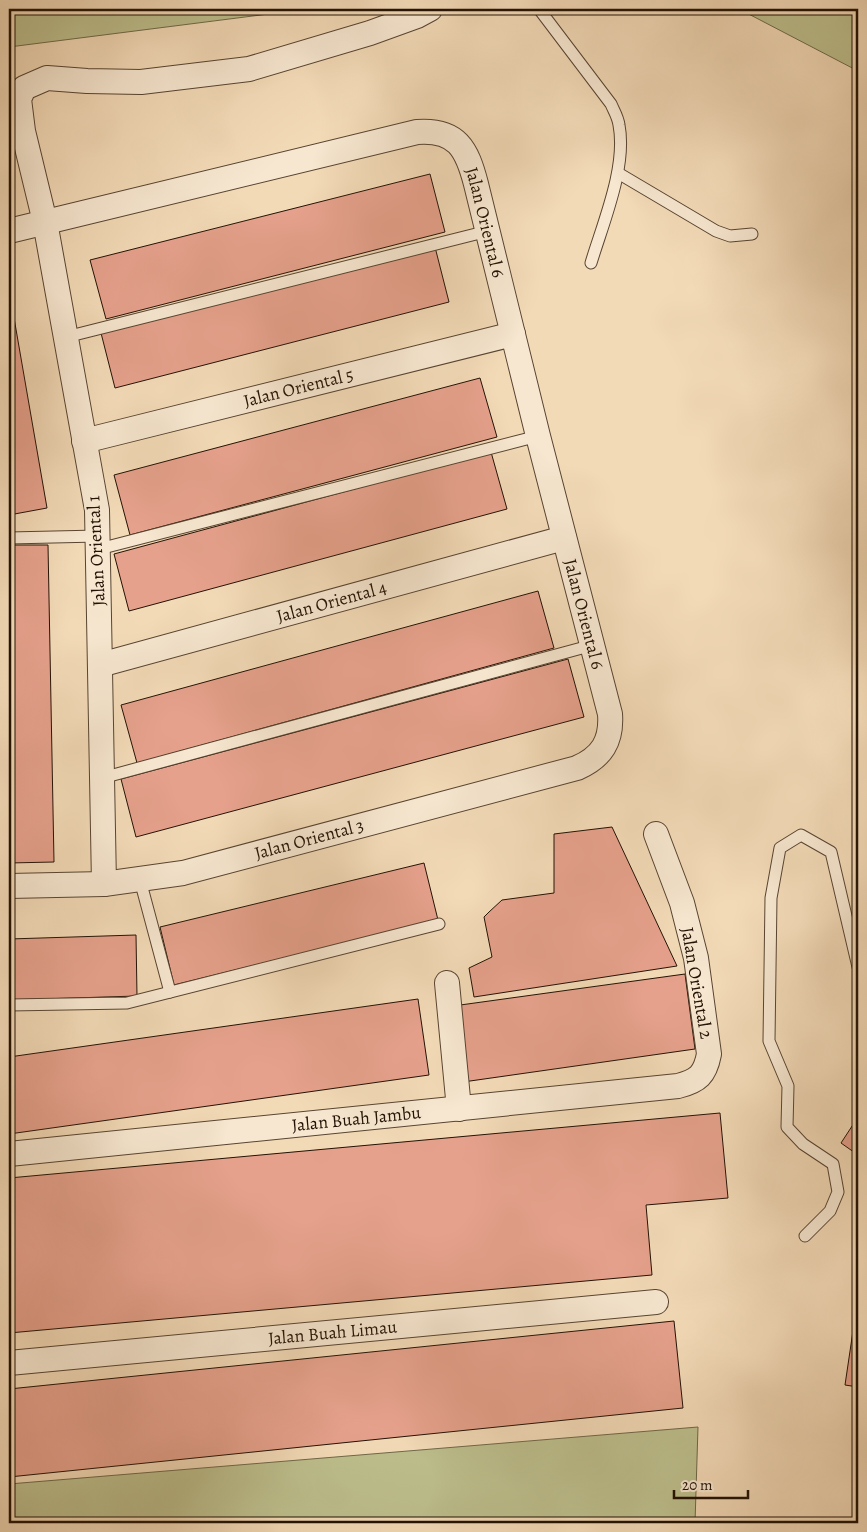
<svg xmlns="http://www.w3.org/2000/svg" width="867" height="1532" font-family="Alegreya,serif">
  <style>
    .green { fill: #bdbf8d; stroke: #706848 }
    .building { fill: #e6a18c; stroke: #231204 }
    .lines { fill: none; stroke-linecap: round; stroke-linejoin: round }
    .lane-casing { stroke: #574431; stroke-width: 13 }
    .street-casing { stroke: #574431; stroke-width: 26 }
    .lane { stroke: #f7e7d0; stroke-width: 11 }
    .street { stroke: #f7e7d0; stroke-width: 24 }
    .labels { text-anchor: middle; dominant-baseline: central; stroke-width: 4; stroke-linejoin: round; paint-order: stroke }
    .street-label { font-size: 18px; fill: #231204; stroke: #f7e7d0 }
  </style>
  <rect width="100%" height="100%" fill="#f3dab7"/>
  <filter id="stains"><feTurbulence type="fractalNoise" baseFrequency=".004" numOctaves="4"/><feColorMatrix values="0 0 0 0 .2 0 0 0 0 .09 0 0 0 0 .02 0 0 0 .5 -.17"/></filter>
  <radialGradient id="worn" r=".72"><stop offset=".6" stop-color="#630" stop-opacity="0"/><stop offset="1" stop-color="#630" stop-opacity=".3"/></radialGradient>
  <g class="green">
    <path d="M9 9H308L9 47Z"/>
    <path d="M739 9H858V71Z"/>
    <path d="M698 1427 695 1523H9V1484Z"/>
  </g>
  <g class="building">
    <path d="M430 174 445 232 106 319 90 260Z"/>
    <path d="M435 247 449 302 115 388 101 333Z"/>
    <path d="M9 289 47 508 9 515Z"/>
    <path d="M480 378 497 437 130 535 114 475Z"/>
    <path d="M491 452 507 509 129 611 114 554Z"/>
    <path d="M9 545H48L54 862 9 863Z"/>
    <path d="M538 591 554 648 137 763 121 705Z"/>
    <path d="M568 659 584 717 136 837 121 779Z"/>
    <path d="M612 827 677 966 474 997 469 968 492 957 484 917 489 912 502 900 554 893V834Z"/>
    <path d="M424 863 438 920 174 985 160 927Z"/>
    <path d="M136 935 137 996 9 1000V939Z"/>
    <path d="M685 974 695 1049 463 1082 453 1006Z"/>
    <path d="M418 999 429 1075 9 1134V1057Z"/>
    <path d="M720 1113 728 1198 646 1205 652 1275 9 1333V1178Z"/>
    <path d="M858 1117V1155L841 1143Z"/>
    <path d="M858 1297V1387L845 1385Z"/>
    <path d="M674 1321 683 1408 9 1477V1389Z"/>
  </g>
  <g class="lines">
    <defs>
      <g id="lane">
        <path d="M539 9 611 104C614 111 618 117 619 125 627 167 603 223 591 263"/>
        <path d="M618 173 716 231 730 236 752 234"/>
        <path d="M66 337 488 231"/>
        <path d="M9 538 98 536"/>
        <path d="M99 549 538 436"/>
        <path d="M102 778 593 645"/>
        <path d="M140 880 170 992"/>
        <path d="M9 1005 127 1003 439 924"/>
        <path d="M805 1236 830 1211 838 1192 833 1164 803 1144 787 1127 788 1086 769 1041 771 898 780 848 801 835 831 852 858 967"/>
      </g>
      <g id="street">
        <path id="s1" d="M9 231 417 132C457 129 467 149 476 184L538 436 610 714C612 741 602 757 577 768L183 873 104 884 9 886"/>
        <path id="s2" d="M84 441 513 334"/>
        <path id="s3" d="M100 665 564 538"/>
        <path d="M104 884 97 510 45 222 23 131 19 99 24 88 47 78 87 81 141 82 249 69 370 33 417 16 430 9"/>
        <path d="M447 983 459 1109"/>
        <path id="s4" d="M9 1154 678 1086C698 1081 705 1075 709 1054L696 958 682 903 656 834"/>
        <path id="s5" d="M9 1363 656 1302"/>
      </g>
    </defs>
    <use href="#lane" class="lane-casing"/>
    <use href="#street" class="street-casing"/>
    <use href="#lane" class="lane"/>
    <use href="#street" class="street"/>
  </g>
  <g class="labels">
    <g class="street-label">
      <text stroke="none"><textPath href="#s1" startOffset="548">Jalan Oriental 6</textPath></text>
      <text stroke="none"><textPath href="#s2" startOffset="221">Jalan Oriental 5</textPath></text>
      <text transform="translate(96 551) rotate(-93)">Jalan Oriental 1</text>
      <text stroke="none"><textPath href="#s3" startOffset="240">Jalan Oriental 4</textPath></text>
      <text stroke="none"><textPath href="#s1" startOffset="952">Jalan Oriental 6</textPath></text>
      <text transform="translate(309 839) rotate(-15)">Jalan Oriental 3</text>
      <text transform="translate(697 983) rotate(80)">Jalan Oriental 2</text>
      <text stroke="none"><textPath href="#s4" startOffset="349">Jalan Buah Jambu</textPath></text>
      <text stroke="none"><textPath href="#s5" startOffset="325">Jalan Buah Limau</textPath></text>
    </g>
  </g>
  <rect width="867" height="1532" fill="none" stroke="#f3dab7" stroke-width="30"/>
  <rect x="10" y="10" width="847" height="1512" fill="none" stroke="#231204" stroke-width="2.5"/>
  <rect x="15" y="15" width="837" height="1502" fill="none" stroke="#231204"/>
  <path d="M674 1490v8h74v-8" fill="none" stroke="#231204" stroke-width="2.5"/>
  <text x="682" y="1490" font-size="15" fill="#231204" stroke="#f7e7d0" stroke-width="4" paint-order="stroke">20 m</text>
  <rect width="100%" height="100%" filter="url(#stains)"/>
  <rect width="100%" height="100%" fill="url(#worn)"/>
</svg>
